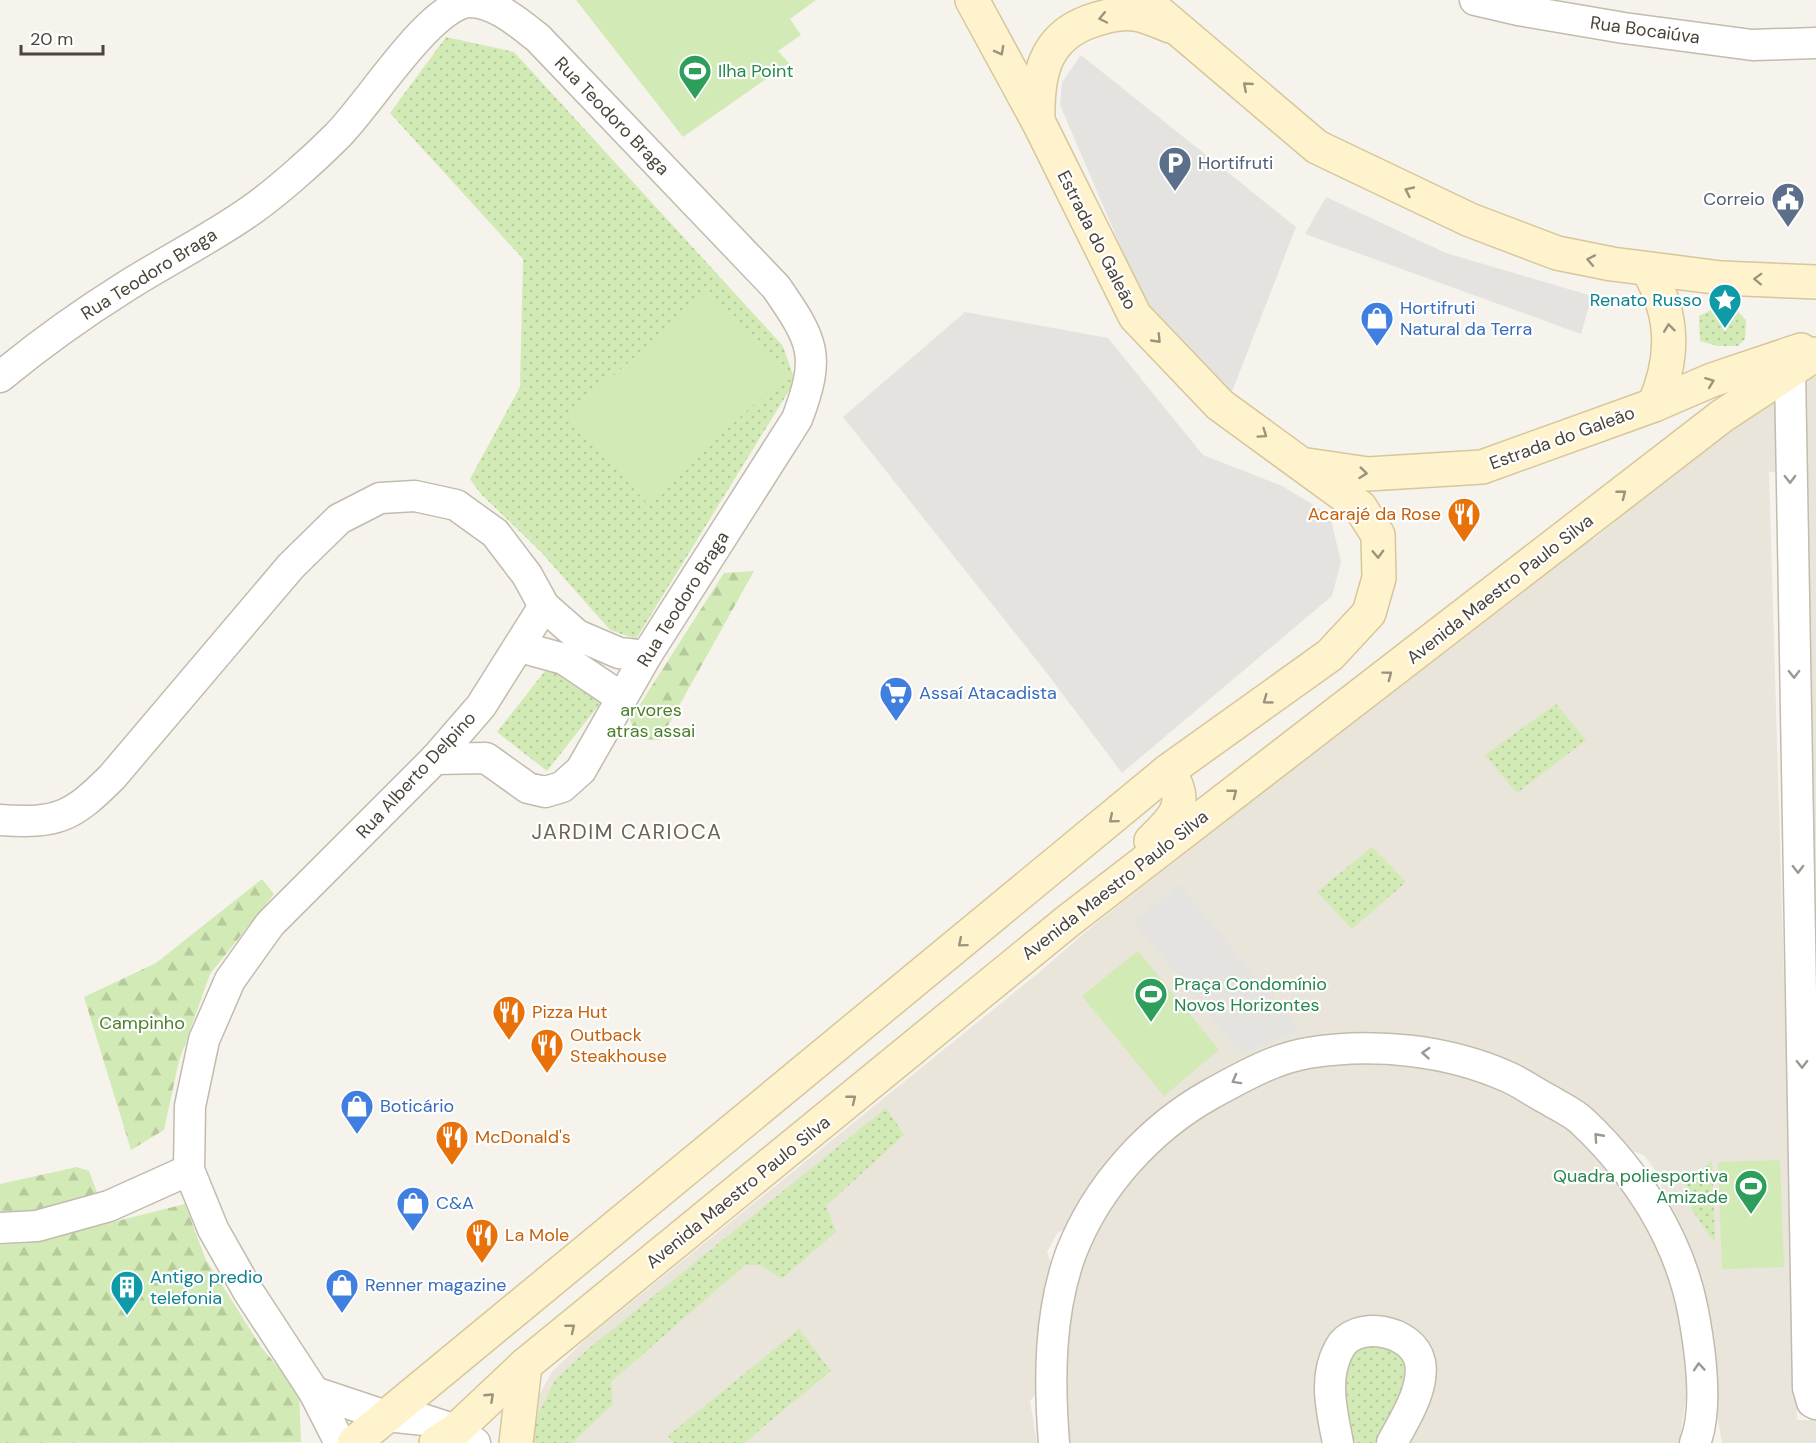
<svg xmlns="http://www.w3.org/2000/svg" width="1816" height="1443" font-family="'DM Sans',sans-serif">
  <style>
    .residential { fill: #eae5da }
    .green { fill: url(#green-dots) }
    .forest { fill: url(#forest-firs) }
    .pitch { fill: #d2eab5 }
    .parking { fill: #e5e3e0 }
    .lines { fill: none; stroke-linecap: round; stroke-linejoin: round }
    .street-casing { stroke: #c2bbae; stroke-width: 33 }
    .secondary-casing { stroke: #d6c79b; stroke-width: 36 }
    .street { stroke: #fff; stroke-width: 30 }
    .secondary { stroke: #fff3cd; stroke-width: 33 }
    .oneway { stroke: #9c937c }
    .oneway2 { stroke: #9c9892 }
    .labels { text-anchor: middle; dominant-baseline: central; stroke-width: 4.5; stroke-linejoin: round; paint-order: stroke }
    .street-label { font-size: 18px; fill: #4b4439; stroke: #fff }
    .leisure-label { font-size: 18px; fill: #27864d; stroke: #fff; text-anchor: start }
    .service-label { font-size: 18px; fill: #4e5e75; stroke: #fff; text-anchor: start }
    .culture-label { font-size: 18px; fill: #0d838f; stroke: #fff; text-anchor: end }
    .shop-label { font-size: 18px; fill: #366cbe; stroke: #fff; text-anchor: start }
    .food-label { font-size: 18px; fill: #c56008; stroke: #fff; text-anchor: start }
    .park-label { font-size: 18px; fill: #4a7f2a; stroke: #fff }
    .quarter-label { font-size: 21px; letter-spacing: 1.5px; fill: #6e6250; stroke: #fff }
  </style>
  <defs>
    <pattern id="green-dots" width="8" height="8" patternUnits="userSpaceOnUse" patternTransform="scale(1.5)"><rect width="8" height="8" fill="#d2eab5"/><path d="M2 2h.1M6 6h.1" fill="none" stroke="#b6ca9c" stroke-width="1.8" stroke-linecap="round"/></pattern>
    <pattern id="forest-firs" width="22" height="20" patternUnits="userSpaceOnUse" patternTransform="scale(1.5)"><rect width="22" height="20" fill="#d2eab5"/><path d="M5 1l3.5 6h-7zM16 11l3.5 6h-7z" fill="#b6ca9c"/></pattern>
  </defs>
  <rect width="100%" height="100%" fill="#f6f3ec"/>
  <g class="residential">
    <path d="M1816 376V1389L1788 472H1769L1797 1420H1816V1443H1722L1715 1403 1661 1194 1662 1179 1644 1155 1632 1151 1607 1129 1438 1040 1381 1034H1345L1268 1053 1067 1229 1058 1232 1047 1252 1052 1264 1036 1374V1394L1030 1401 1037 1443H531L536 1402 543 1388 552 1372 586 1339 1036 975 1095 924 1259 796 1577 539H1594L1616 521V511L1795 384Z"/>
    <path d="M1385 1062 1450 1071 1503 1090 1564 1125 1602 1160 1644 1218 1675 1289 1686 1360V1398L1679 1443H1404L1428 1353 1327 1341 1320 1355 1324 1443H1068L1063 1411 1066 1319 1081 1265 1120 1192 1172 1133 1249 1086 1300 1069 1329 1064Z"/>
  </g>
  <g class="green">
    <path d="M446 37 514 52 783 346 795 381 636 639 610 630 542 553 481 494 470 479 520 387 523 259 390 113Z"/>
    <path d="M1717 307H1733L1746 320 1745 339 1738 346H1718L1700 341 1699 316Z"/>
    <path d="M552 662 602 701 547 771 497 732Z"/>
    <path d="M1556 704 1586 740 1517 793 1485 755Z"/>
    <path d="M1372 847 1406 882 1352 929 1317 892Z"/>
    <path d="M886 1108 904 1135 826 1206 836 1232 781 1279 761 1265H745L611 1382 613 1404 572 1443H531L538 1414 555 1380 587 1350Z"/>
    <path d="M1712 1161 1715 1243 1692 1210 1686 1183Z"/>
    <path d="M799 1329 831 1371 744 1443H674L668 1436Z"/>
    <path d="M1375 1343C1382 1346 1392 1348 1397 1353 1422 1378 1388 1420 1375 1443H1353C1348 1416 1329 1369 1357 1349 1362 1346 1370 1345 1375 1343Z"/>
  </g>
  <g class="forest">
    <path d="M754 571 660 740 638 739 630 720 724 573Z"/>
    <path d="M262 879 274 894 210 974 179 1061 164 1130 131 1150 84 997 156 963Z"/>
    <path d="M77 1167 89 1171 98 1195 25 1214 0 1215V1184Z"/>
    <path d="M185 1204 205 1258 261 1347 299 1392 301 1442 0 1443V1245L29 1243Z"/>
  </g>
  <g class="pitch">
    <path d="M576 0H816L790 19 801 35 778 51 789 63 683 137Z"/>
    <path d="M708 290 786 376 646 502 568 417Z"/>
    <path d="M1138 951 1219 1050 1164 1096 1082 996Z"/>
    <path d="M1780 1160 1784 1267 1722 1269 1718 1162Z"/>
  </g>
  <g class="parking">
    <path d="M1081 55 1296 227 1230 397 1149 313 1060 105 1062 82Z"/>
    <path d="M1326 197 1446 253 1592 296 1581 334 1305 234Z"/>
    <path d="M965 312 1108 338 1203 455 1282 486 1330 515 1341 562 1332 596 1122 773 1046 672 843 417Z"/>
    <path d="M1179 884 1300 1030 1241 1054 1134 922Z"/>
  </g>
  <g class="lines">
    <defs>
      <g id="street">
        <path d="M1475 0 1518 10 1624 28 1752 45 1816 43"/>
        <path d="M1790 372 1808 1388 1812 1402 1816 1404"/>
        <path d="M0 377C40 344 82 314 125 287 166 261 210 239 250 211 277 192 312 161 336 137 368 106 426 10 467 2 493 0 520 24 538 38L776 287C814 342 821 355 797 419L646 656 581 770 562 787 545 792 528 788 486 758 435 759"/>
        <path d="M520 647 564 659 622 698"/>
        <path d="M0 820C58 824 72 817 112 777L291 566 339 519 380 498 415 496 456 505 495 533 527 575 544 606 577 635 619 653 646 656"/>
        <path d="M0 1228 37 1226 109 1206 189 1170"/>
        <path d="M314 1392 386 1416 425 1420 456 1430 475 1443"/>
        <path d="M340 1443 314 1392 248 1291 213 1229 189 1170 190 1106 204 1040 230 980 270 924 435 759 481 706 544 606"/>
        <path d="M1054 1443C1049 1380 1049 1313 1071 1253 1097 1186 1150 1128 1211 1094 1242 1077 1273 1059 1308 1053 1373 1042 1448 1050 1508 1077 1522 1083 1535 1093 1549 1100 1560 1107 1574 1113 1583 1122 1636 1172 1679 1238 1693 1311 1700 1348 1709 1408 1695 1443"/>
        <path d="M1338 1443C1332 1412 1323 1378 1339 1349 1354 1319 1413 1329 1420 1362 1425 1389 1404 1420 1392 1443"/>
      </g>
      <g id="secondary">
        <path d="M1144 0 1317 147 1470 220 1557 253 1612 264 1721 278 1816 282"/>
        <path d="M1038 121C1037 77 1043 39 1088 22 1102 17 1120 12 1134 14 1146 15 1159 22 1170 26"/>
        <path d="M1648 270C1674 315 1675 357 1654 405"/>
        <path d="M1307 465 1368 474 1482 467 1654 405 1712 380 1801 350"/>
        <path d="M1151 841C1175 818 1191 803 1168 771"/>
        <path d="M354 1443 1168 771 1330 655 1369 613 1379 578 1378 535 1360 507 1220 405 1135 316 1039 123 972 0"/>
        <path d="M436 1443 456 1430 525 1365 1068 921 1722 416 1816 354"/>
        <path d="M516 1443 525 1365"/>
      </g>
    </defs>
    <use href="#street" class="street-casing"/>
    <use href="#secondary" class="secondary-casing"/>
    <use href="#street" class="street"/>
    <use href="#secondary" class="secondary"/>
  </g>
  <defs><path id="oneway-chevron" d="M-2-3.5L2.5 0L-2 3.5" fill="none" stroke-width="1.6" stroke-linecap="round" stroke-linejoin="round" transform="scale(1.5)"/></defs>
  <g class="oneway">
    <use href="#oneway-chevron" transform="translate(1103 18) rotate(168)"/>
    <use href="#oneway-chevron" transform="translate(1000 51) rotate(62)"/>
    <use href="#oneway-chevron" transform="translate(1247 86) rotate(-139)"/>
    <use href="#oneway-chevron" transform="translate(1409 191) rotate(-155)"/>
    <use href="#oneway-chevron" transform="translate(1591 260) rotate(-169)"/>
    <use href="#oneway-chevron" transform="translate(1758 279) rotate(-178)"/>
    <use href="#oneway-chevron" transform="translate(1669 328) rotate(-97)"/>
    <use href="#oneway-chevron" transform="translate(1157 339) rotate(46)"/>
    <use href="#oneway-chevron" transform="translate(1710 382) rotate(-21)"/>
    <use href="#oneway-chevron" transform="translate(1263 434) rotate(35)"/>
    <use href="#oneway-chevron" transform="translate(1363 473) rotate(6)"/>
    <use href="#oneway-chevron" transform="translate(1622 494) rotate(-38)"/>
    <use href="#oneway-chevron" transform="translate(1378 554) rotate(88)"/>
    <use href="#oneway-chevron" transform="translate(1388 675) rotate(-37)"/>
    <use href="#oneway-chevron" transform="translate(1267 700) rotate(144)"/>
    <use href="#oneway-chevron" transform="translate(1233 793) rotate(-38)"/>
    <use href="#oneway-chevron" transform="translate(1113 819) rotate(140)"/>
    <use href="#oneway-chevron" transform="translate(962 943) rotate(140)"/>
    <use href="#oneway-chevron" transform="translate(852 1099) rotate(-39)"/>
    <use href="#oneway-chevron" transform="translate(571 1328) rotate(-39)"/>
    <use href="#oneway-chevron" transform="translate(490 1397) rotate(-43)"/>
  </g>
  <g class="oneway2">
    <use href="#oneway-chevron" transform="translate(1790 479) rotate(89)"/>
    <use href="#oneway-chevron" transform="translate(1794 674) rotate(89)"/>
    <use href="#oneway-chevron" transform="translate(1798 869) rotate(89)"/>
    <use href="#oneway-chevron" transform="translate(1426 1053) rotate(-176)"/>
    <use href="#oneway-chevron" transform="translate(1802 1064) rotate(89)"/>
    <use href="#oneway-chevron" transform="translate(1236 1080) rotate(151)"/>
    <use href="#oneway-chevron" transform="translate(1598 1137) rotate(-132)"/>
    <use href="#oneway-chevron" transform="translate(1699 1367) rotate(-94)"/>
  </g>
  <defs>
    <symbol id="stadium-pin" viewBox="-11 -11 22 30"><path d="M0 17L-7.5 6A9.5 9.5 0 1 1 7.5 6Z" fill="#2e9e5b" stroke="#fff"/><path d="M0-5a6.5 5 0 1 0 0 10a6.5 5 0 1 0 0-10ZM-3.5-1.8h7v3.6h-7Z" fill="#fff"/></symbol>
    <symbol id="parking-pin" viewBox="-11 -11 22 30"><path d="M0 17L-7.5 6A9.5 9.5 0 1 1 7.5 6Z" fill="#5c6f8a" stroke="#fff"/><path d="M-3.5-5.5H1a3.5 3.5 0 0 1 0 7H-1V5.5H-3.5ZM-1-3.4V-.6H.8a1.4 1.4 0 0 0 0-2.8Z" fill="#fff"/></symbol>
    <symbol id="civic-pin" viewBox="-11 -11 22 30"><path d="M0 17L-7.5 6A9.5 9.5 0 1 1 7.5 6Z" fill="#5c6f8a" stroke="#fff"/><path d="M-.6-6.5H3V-4.5H.6V-3L4-1V1h2V6H-6V1h2V-1L-.6-3ZM-1.2 2.5V6h2.4V2.5Z" fill="#fff"/></symbol>
    <symbol id="sight-pin" viewBox="-11 -11 22 30"><path d="M0 17L-7.5 6A9.5 9.5 0 1 1 7.5 6Z" fill="#0f9aa8" stroke="#fff"/><path d="M0-6L1.8-2.2L6-1.7L2.9 1.2L3.7 5.4L0 3.3L-3.7 5.4L-2.9 1.2L-6-1.7L-1.8-2.2Z" fill="#fff"/></symbol>
    <symbol id="shop-pin" viewBox="-11 -11 22 30"><path d="M0 17L-7.5 6A9.5 9.5 0 1 1 7.5 6Z" fill="#3f7fe0" stroke="#fff"/><path d="M-5-2.5h2.3a2.7 3.5 0 0 1 5.4 0H5L5.5 6h-11ZM-1.5-2.5h3a1.5 2.3 0 0 0-3 0Z" fill="#fff"/></symbol>
    <symbol id="restaurant-pin" viewBox="-11 -11 22 30"><path d="M0 17L-7.5 6A9.5 9.5 0 1 1 7.5 6Z" fill="#e8710a" stroke="#fff"/><path d="M-5-6h1v4h1v-4h1v4h1v-4h1v5L-1.5 .5V6h-2V.5L-5-1ZM5-6V6H3V1.5H1.5Q1.5-4 5-6Z" fill="#fff"/></symbol>
    <symbol id="supermarket-pin" viewBox="-11 -11 22 30"><path d="M0 17L-7.5 6A9.5 9.5 0 1 1 7.5 6Z" fill="#3f7fe0" stroke="#fff"/><path d="M-6-5.5h2.5l.6 2H6L4.5 2H-2.5L-4.4-4H-6ZM-1.5 3.2a1.3 1.3 0 1 0 .1 0ZM3 3.2a1.3 1.3 0 1 0 .1 0Z" fill="#fff"/></symbol>
    <symbol id="building-pin" viewBox="-11 -11 22 30"><path d="M0 17L-7.5 6A9.5 9.5 0 1 1 7.5 6Z" fill="#0f9aa8" stroke="#fff"/><path d="M-4-6H4V6H1V3H-1V6H-4ZM-2.5-4.3h1.7v1.8h-1.7ZM.8-4.3h1.7v1.8H.8ZM-2.5-1h1.7V.8h-1.7ZM.8-1h1.7V.8H.8Z" fill="#fff"/></symbol>
  </defs>
  <g fill-rule="evenodd">
    <use href="#stadium-pin" x="676" y="52" width="38" height="52"/>
    <use href="#parking-pin" x="1156" y="144" width="38" height="52"/>
    <use href="#civic-pin" x="1769" y="180" width="38" height="52"/>
    <use href="#sight-pin" x="1706" y="281" width="38" height="52"/>
    <use href="#shop-pin" x="1358" y="299" width="38" height="52"/>
    <use href="#restaurant-pin" x="1445" y="495" width="38" height="52"/>
    <use href="#supermarket-pin" x="877" y="674" width="38" height="52"/>
    <use href="#stadium-pin" x="1132" y="975" width="38" height="52"/>
    <use href="#restaurant-pin" x="490" y="993" width="38" height="52"/>
    <use href="#restaurant-pin" x="528" y="1026" width="38" height="52"/>
    <use href="#shop-pin" x="338" y="1087" width="38" height="52"/>
    <use href="#restaurant-pin" x="433" y="1118" width="38" height="52"/>
    <use href="#stadium-pin" x="1732" y="1167" width="38" height="52"/>
    <use href="#shop-pin" x="394" y="1184" width="38" height="52"/>
    <use href="#restaurant-pin" x="463" y="1216" width="38" height="52"/>
    <use href="#shop-pin" x="323" y="1266" width="38" height="52"/>
    <use href="#building-pin" x="108" y="1268" width="38" height="52"/>
  </g>
  <g class="labels">
    <g class="street-label">
      <text transform="translate(1645 30) rotate(8)">Rua Bocaiúva</text>
      <text transform="translate(612 116) rotate(46)">Rua Teodoro Braga</text>
      <text transform="translate(1097 240) rotate(63)">Estrada do Galeão</text>
      <text transform="translate(149 274) rotate(-32)">Rua Teodoro Braga</text>
      <text transform="translate(1562 438) rotate(-20)">Estrada do Galeão</text>
      <text transform="translate(1500 589) rotate(-38)">Avenida Maestro Paulo Silva</text>
      <text transform="translate(683 599) rotate(-58)">Rua Teodoro Braga</text>
      <text transform="translate(416 775) rotate(-47)">Rua Alberto Delpino</text>
      <text transform="translate(1115 885) rotate(-38)">Avenida Maestro Paulo Silva</text>
      <text transform="translate(738 1192) rotate(-39)">Avenida Maestro Paulo Silva</text>
    </g>
    <g class="leisure-label">
      <text x="718" y="71">Ilha Point</text>
      <text x="1174" y="984">Praça Condomínio<tspan x="1174" dy="21">Novos Horizontes</tspan></text>
      <text x="1728" y="1176" text-anchor="end">Quadra poliesportiva<tspan x="1728" dy="21">Amizade</tspan></text>
    </g>
    <g class="service-label">
      <text x="1198" y="163">Hortifruti</text>
      <text x="1765" y="199" text-anchor="end">Correio</text>
    </g>
    <g class="culture-label">
      <text x="1702" y="300">Renato Russo</text>
      <text x="150" y="1277" text-anchor="start">Antigo predio<tspan x="150" dy="21">telefonia</tspan></text>
    </g>
    <g class="shop-label">
      <text x="1400" y="308">Hortifruti<tspan x="1400" dy="21">Natural da Terra</tspan></text>
      <text x="919" y="693">Assaí Atacadista</text>
      <text x="380" y="1106">Boticário</text>
      <text x="436" y="1203">C&amp;A</text>
      <text x="365" y="1285">Renner magazine</text>
    </g>
    <g class="food-label">
      <text x="1441" y="514" text-anchor="end">Acarajé da Rose</text>
      <text x="532" y="1012">Pizza Hut</text>
      <text x="570" y="1035">Outback<tspan x="570" dy="21">Steakhouse</tspan></text>
      <text x="475" y="1137">McDonald's</text>
      <text x="505" y="1235">La Mole</text>
    </g>
    <g class="park-label">
      <text x="651" y="710">arvores<tspan x="651" dy="21">atras assai</tspan></text>
      <text x="142" y="1023">Campinho</text>
    </g>
    <g class="quarter-label">
      <text x="627" y="832">JARDIM CARIOCA</text>
    </g>
  </g>
  <path d="M21 45v9h82v-9" fill="none" stroke="#4b4439" stroke-width="3"/>
  <text x="30" y="45" font-size="18" fill="#4b4439" stroke="#ffffff" stroke-width="4.5" paint-order="stroke">20 m</text>
</svg>
